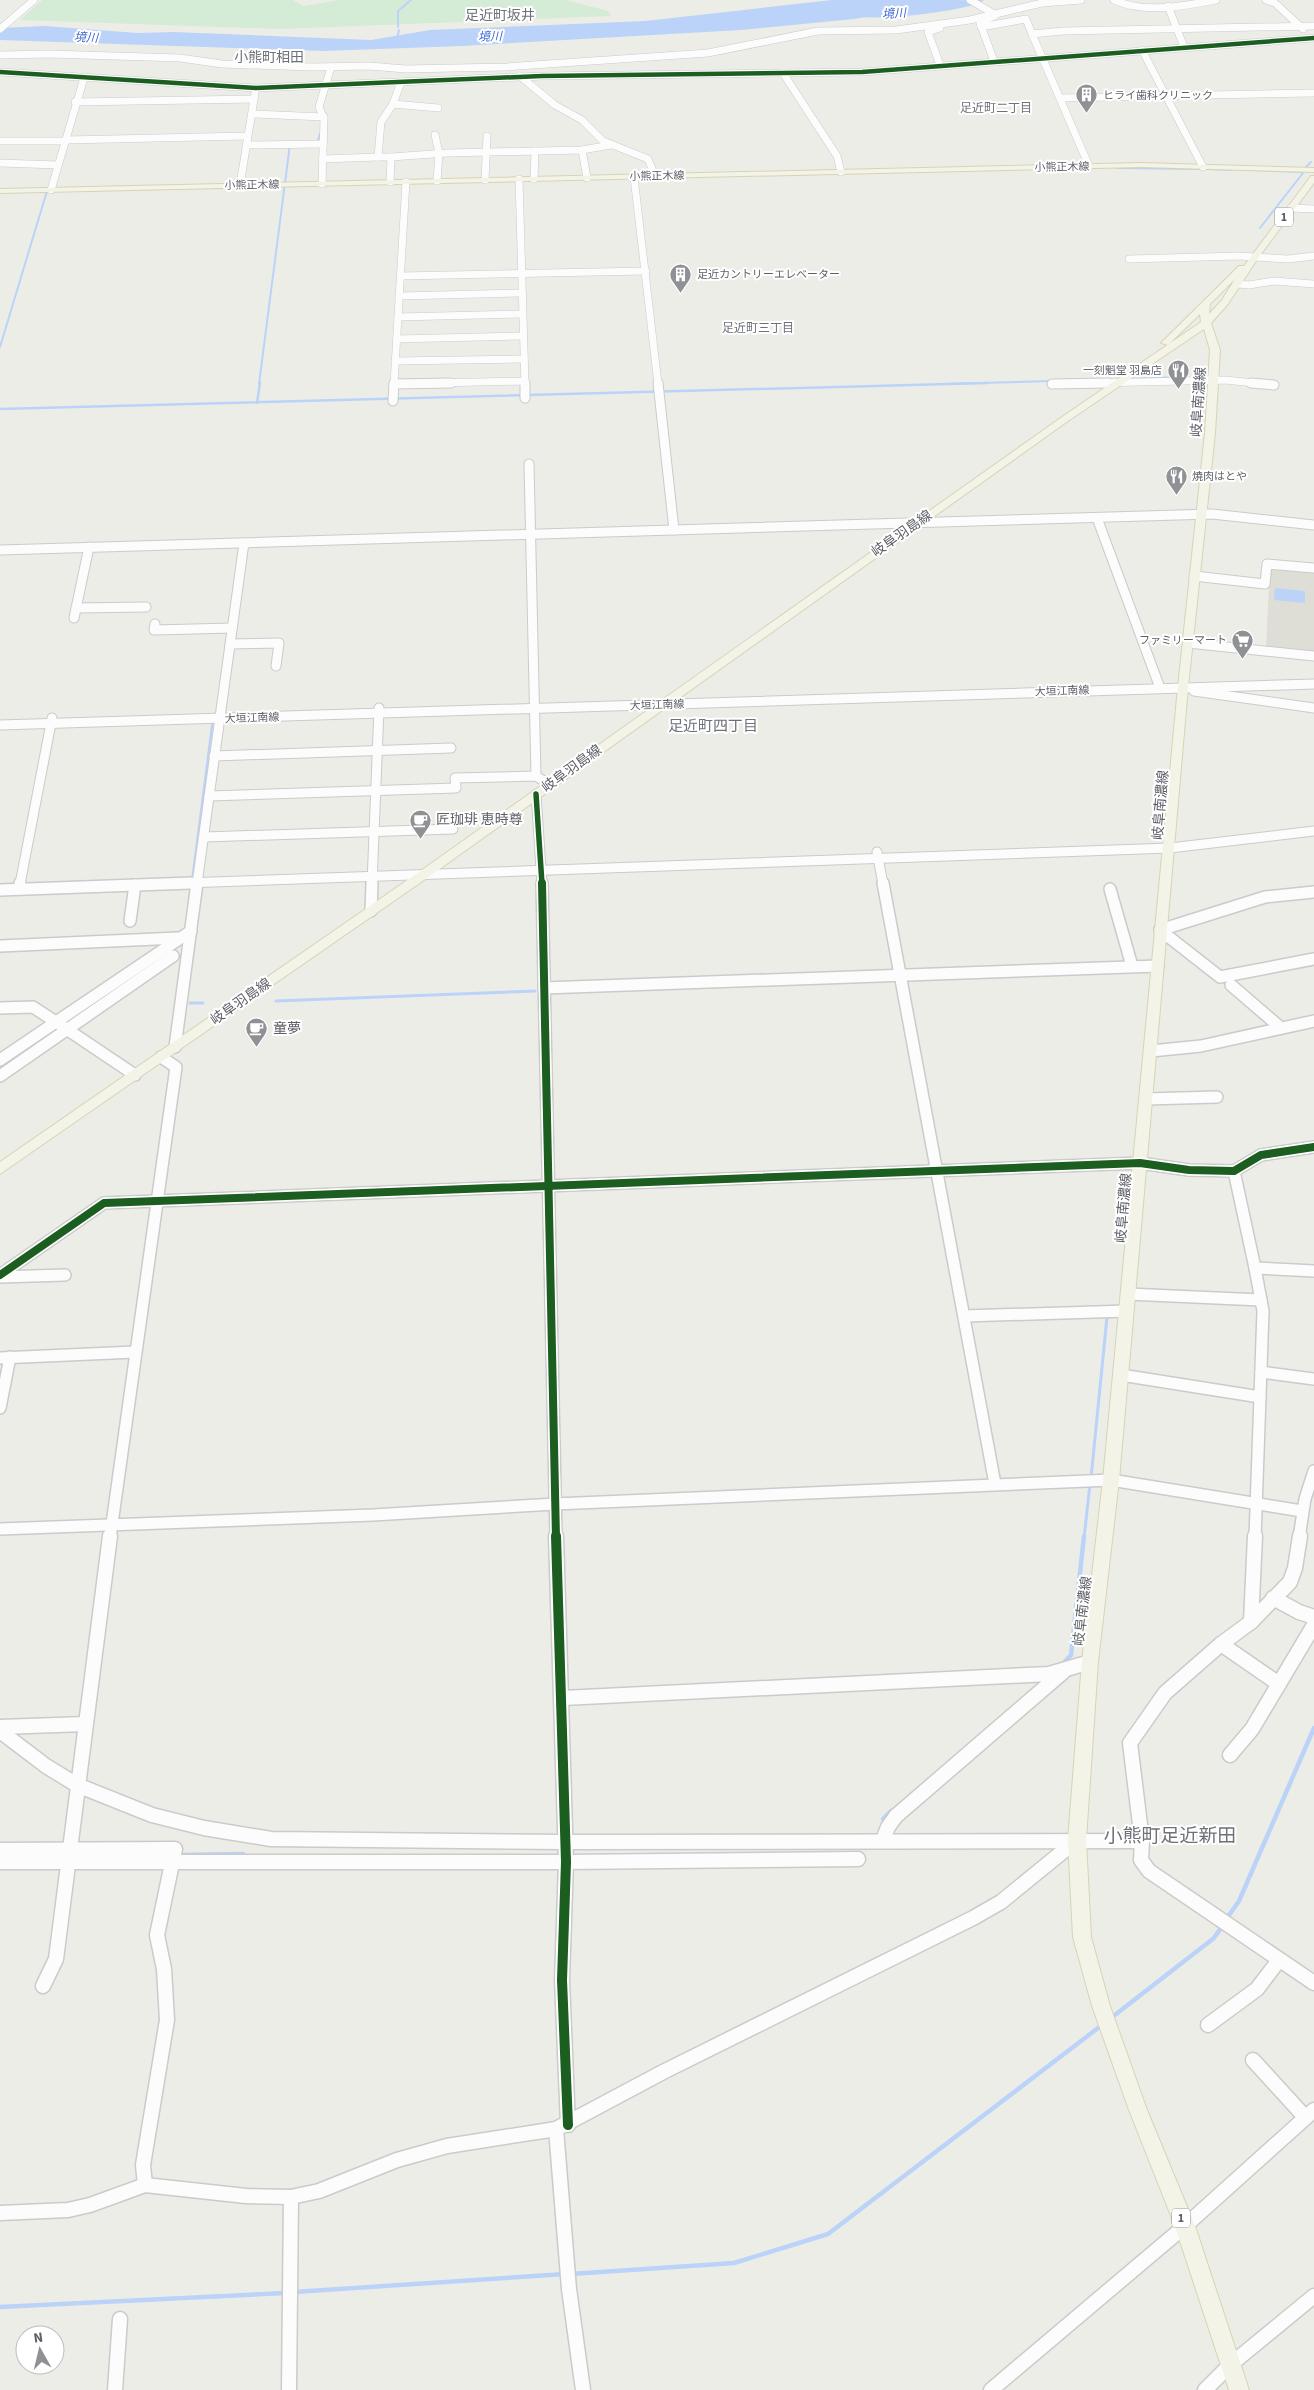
<svg xmlns="http://www.w3.org/2000/svg" width="1314" height="2390" font-family="'Source Sans 3','Noto Sans JP',sans-serif">
  <style>
    .education { fill: #deded6 }
    .green { fill: #d4ebd6 }
    .water { fill: #bbd3f8 }
    .lines { fill: none; stroke-linecap: round; stroke-linejoin: round }
    .stream-far3 { stroke: #bbd3f8; stroke-width: 2 }
    .stream-far2 { stroke: #bbd3f8; stroke-width: 2.5 }
    .stream-far1 { stroke: #bbd3f8; stroke-width: 3 }
    .stream { stroke: #bbd3f8; stroke-width: 4.5 }
    .river { fill: #bbd3f8; fill-rule: evenodd }
    .minor-far3-casing { stroke: #cacbca; stroke-width: 8 }
    .minor-far2-casing { stroke: #cacbca; stroke-width: 11 }
    .minor-far1-casing { stroke: #cacbca; stroke-width: 14 }
    .minor-casing { stroke: #cacbca; stroke-width: 17 }
    .major-casing { stroke: #d7d4b4; stroke-width: 2 }
    .minor-far3 { stroke: #fcfcfc; stroke-width: 7 }
    .minor-far2 { stroke: #fcfcfc; stroke-width: 9 }
    .minor-far1 { stroke: #fcfcfc; stroke-width: 11 }
    .minor { stroke: #fcfcfc; stroke-width: 14 }
    .major { fill: #f3f3e8; fill-rule: evenodd }
    .cycleway-far3-casing { stroke: #fff; stroke-width: 6 }
    .cycleway-far2-casing { stroke: #fff; stroke-width: 8 }
    .cycleway-far1-casing { stroke: #fff; stroke-width: 11 }
    .cycleway-casing { stroke: #fff; stroke-width: 13 }
    .cycleway-far3 { stroke: #1b5e20; stroke-width: 4.5 }
    .cycleway-far2 { stroke: #1b5e20; stroke-width: 5.5 }
    .cycleway-far1 { stroke: #1b5e20; stroke-width: 8 }
    .cycleway { stroke: #1b5e20; stroke-width: 10 }
    .labels { text-anchor: middle; dominant-baseline: central; stroke-width: 4; stroke-linejoin: round; paint-order: stroke }
    .far-poi-label { font-size: 11px; fill: #5d5f67; stroke: #fff; text-anchor: start }
    .far-street-label { font-size: 11px; fill: #5d5f67; stroke: #fff }
    .far-water-label { font-size: 12px; font-style: italic; fill: #3d69cf; stroke: #fff }
    .far-neighbourhood-label { font-size: 12px; fill: #6d7179; stroke: #fff }
    .shield { fill: #fff; stroke: #8e8f95; stroke-width: 1 }
    .shield-label { font-size: 12px; font-weight: bold; fill: #5d5f67 }
    .far-quarter-label { font-size: 14px; fill: #6d7179; stroke: #fff }
    .street-label { font-size: 14px; fill: #5d5f67; stroke: #fff }
    .poi-label { font-size: 14px; fill: #5d5f67; stroke: #fff; text-anchor: start }
    .neighbourhood-label { font-size: 15px; fill: #6d7179; stroke: #fff }
    .near-quarter-label { font-size: 19px; fill: #6d7179; stroke: #fff }
  </style>
  <rect width="100%" height="100%" fill="#edede8"/>
  <path class="education" d="M1270 565 1314 570V653L1266 648Z"/>
  <path class="green" d="M42 0H293L303 6 339 0H566L608 11 611 16 280 29 20 20Z"/>
  <g class="water">
    <path d="M832 0H965L854 19 741 30 462 46 324 51 0 40V28L45 26 138 33 174 32 371 40 430 30 645 21Z"/>
    <path d="M1275 588 1305 591V603L1274 600Z"/>
  </g>
  <g class="lines">
    <g class="stream-far3">
      <path d="M398 27V11L411 0"/>
      <path d="M397 38 399 30"/>
      <path d="M317 143 320 134"/>
      <path d="M1116 168 1202 169"/>
      <path d="M1305 168 1311 162"/>
      <path d="M1207 169 1232 170"/>
      <path d="M1251 170 1303 172"/>
      <path d="M1260 228 1303 173"/>
      <path d="M0 347 47 191"/>
      <path d="M1128 379 1182 377"/>
      <path d="M259 384 290 144"/>
      <path d="M940 384 1051 381"/>
    </g>
    <g class="stream-far2">
      <path d="M257 403 260 383"/>
      <path d="M0 409 987 383"/>
      <path d="M192 882 213 719"/>
    </g>
    <g class="stream-far1">
      <path d="M276 1001 535 991"/>
      <path d="M190 1003H203"/>
      <path d="M65 1023 92 1004"/>
      <path d="M0 1067 59 1027"/>
      <path d="M1091 1478 1107 1317"/>
      <path d="M1084 1538 1090 1484"/>
    </g>
    <g class="stream">
      <path d="M1063 1664 1071 1655 1084 1536"/>
      <path d="M883 1819 891 1811"/>
      <path d="M178 1855 243 1854"/>
      <path d="M1227 1918 1239 1901 1314 1728"/>
      <path d="M1111 2018 1214 1938 1223 1925"/>
      <path d="M571 2274 734 2263 828 2234 1102 2025"/>
      <path d="M294 2292 565 2274"/>
      <path d="M0 2307 285 2293"/>
    </g>
    <path class="river" d="M965 0H984C972 11 861 24 850 14L855 11 902 10Z"/>
    <defs>
      <g id="minor-far3">
        <path d="M970 0 996 15 980 23 994 61"/>
        <path d="M1114 0C1144 14 1184 6 1216 0"/>
        <path d="M1266 0 1275 3 1303 29"/>
        <path d="M1168 6 1184 47"/>
        <path d="M981 27 1026 19 1032 34"/>
        <path d="M940 28 928 32 940 65"/>
        <path d="M0 29 34 0"/>
        <path d="M1142 50 1203 167"/>
        <path d="M0 55 50 54 180 58 222 64 312 67 370 66 405 69 506 67 708 53 818 31 896 30 970 20 1042 3 1081 0"/>
        <path d="M0 72 256 88 542 76 862 72 1314 38"/>
        <path d="M783 73 837 156 841 172"/>
        <path d="M520 76 555 105 582 120 603 141 648 159 655 176"/>
        <path d="M1060 98 1314 93"/>
        <path d="M75 102 254 99"/>
        <path d="M393 104 438 108"/>
        <path d="M252 114 324 117"/>
        <path d="M435 135 439 153 437 181"/>
        <path d="M66 140 247 136"/>
        <path d="M0 141H66"/>
        <path d="M246 145 323 144"/>
        <path d="M582 150 587 178"/>
        <path d="M391 157 447 153 582 150 611 145"/>
        <path d="M322 159 378 157"/>
        <path d="M0 163 58 165"/>
        <path d="M1089 166 1032 34 1063 31 1314 26"/>
        <path d="M634 177 658 384"/>
        <path d="M519 179 525 384"/>
        <path d="M534 179 535 151"/>
        <path d="M485 180 487 136"/>
        <path d="M390 182 391 157H378L381 122 393 104 401 82"/>
        <path d="M322 184 324 119 319 107 331 67"/>
        <path d="M240 185 255 93"/>
        <path d="M51 190 84 78"/>
        <path d="M1291 208 1314 209"/>
        <path d="M1129 259 1239 256 1288 259 1314 256"/>
        <path d="M400 276 646 271"/>
        <path d="M1238 284 1249 285 1274 281 1314 284"/>
        <path d="M399 296 522 293"/>
        <path d="M398 317 522 314"/>
        <path d="M397 339 523 336"/>
        <path d="M395 361 524 359"/>
        <path d="M394 384 406 182"/>
        <path d="M396 384 525 381"/>
        <path d="M1054 384 1225 380 1264 384"/>
      </g>
      <g id="minor-far2">
        <path d="M525 383V398"/>
        <path d="M658 383 674 530"/>
        <path d="M1251 383 1274 385"/>
        <path d="M394 384 451 383"/>
        <path d="M1052 384 1108 383"/>
        <path d="M393 401 394 383"/>
        <path d="M529 464 536 776"/>
        <path d="M1097 518 1160 688"/>
        <path d="M0 550 1212 514 1314 525"/>
        <path d="M1194 576 1265 584 1267 564 1314 568"/>
        <path d="M76 608 146 607"/>
        <path d="M74 618 89 547"/>
        <path d="M155 624 154 630 232 628"/>
        <path d="M1188 643 1314 656"/>
        <path d="M230 644 279 643 276 666"/>
        <path d="M1194 691 1314 708"/>
        <path d="M0 725 1314 684"/>
        <path d="M214 756 451 748"/>
        <path d="M536 794 542 884"/>
        <path d="M209 796 456 788 455 778 536 776 550 785"/>
        <path d="M204 837 453 829"/>
        <path d="M877 852 883 884"/>
        <path d="M20 884 52 718"/>
        <path d="M156 884 1170 848 1314 831"/>
        <path d="M197 884 244 543"/>
        <path d="M372 884 379 708"/>
      </g>
      <g id="minor-far1">
        <path d="M542 883 556 1538"/>
        <path d="M883 883 995 1484"/>
        <path d="M19 889 20 883"/>
        <path d="M1110 889 1132 966"/>
        <path d="M0 890 191 883"/>
        <path d="M371 911 372 883"/>
        <path d="M130 921 135 885"/>
        <path d="M1160 930 1220 977 1314 959"/>
        <path d="M1160 930 1265 897 1314 892"/>
        <path d="M0 946 178 938"/>
        <path d="M1231 985 1281 1028"/>
        <path d="M544 988 1158 966"/>
        <path d="M0 1008 33 1007 56 1022 0 1060"/>
        <path d="M175 1047 197 883"/>
        <path d="M1151 1051 1201 1046 1314 1021"/>
        <path d="M135 1075 56 1022 191 931"/>
        <path d="M0 1076 173 956"/>
        <path d="M1146 1099 1217 1097"/>
        <path d="M1234 1171 1255 1268 1314 1271"/>
        <path d="M1255 1268 1263 1311 1255 1538"/>
        <path d="M0 1275 104 1203 1140 1163 1189 1170 1234 1171 1261 1155 1314 1147"/>
        <path d="M0 1277 65 1275"/>
        <path d="M1128 1294 1261 1300"/>
        <path d="M964 1316 1127 1311"/>
        <path d="M0 1358 135 1352"/>
        <path d="M1261 1372 1314 1379"/>
        <path d="M1121 1375 1260 1397"/>
        <path d="M0 1408 10 1357"/>
        <path d="M0 1529 373 1515 555 1504 1111 1480 1302 1511"/>
        <path d="M110 1538 176 1067 161 1057"/>
        <path d="M1299 1538 1305 1499 1314 1471"/>
      </g>
      <g id="minor">
        <path d="M556 1536 566 1862 562 1980 568 2125"/>
        <path d="M1300 1536 1295 1568 1290 1582 1251 1622 1221 1644 1165 1693 1130 1743 1142 1841 1141 1860 1149 1871 1314 1983"/>
        <path d="M1273 1598 1299 1612 1314 1617"/>
        <path d="M1251 1622 1255 1536"/>
        <path d="M1221 1644 1279 1684"/>
        <path d="M563 1698 1049 1674 1090 1662"/>
        <path d="M0 1727 85 1724"/>
        <path d="M0 1731 46 1766 77 1785 152 1815 204 1828 271 1839 565 1842 1142 1841"/>
        <path d="M1230 1755 1252 1729 1314 1625"/>
        <path d="M883 1840 888 1827 896 1816 1063 1672"/>
        <path d="M0 1850 175 1849 157 1935 164 1969 167 2020 143 2165 145 2185"/>
        <path d="M0 1862H566L858 1859"/>
        <path d="M43 1986 56 1959 110 1536"/>
        <path d="M1208 2025 1257 1989 1279 1960"/>
        <path d="M1253 2060 1305 2117"/>
        <path d="M556 2129 569 2289 583 2390"/>
        <path d="M0 2213 68 2210 90 2205 145 2185 246 2196 291 2197 319 2191 397 2160 447 2146 556 2129 663 2072 973 1918 1001 1902 1077 1840"/>
        <path d="M115 2390 120 2319"/>
        <path d="M289 2390 291 2197"/>
        <path d="M991 2390 1185 2226 1314 2110"/>
        <path d="M1205 2390 1230 2365 1314 2296"/>
      </g>
      <g id="major">
        <path d="M1142 163 1314 168V172L1142 167 0 193V189Z"/>
        <path d="M1311 176H1314V183L1258 258 1228 304 1211 323 1220 350 1215 433 1188 687 1119 1480 1098 1662 1086 1840 1091 1937 1110 2006 1147 2110 1195 2226 1249 2390H1229L1175 2226 1129 2110 1092 2006 1073 1937 1068 1840 1082 1662 1103 1480 1178 687 1205 433 1210 350 1204 329 1068 421 427 878 0 1174V1162L419 872 1062 417 1201 322 1200 314 1168 345 1161 343 1239 266H1244ZM1235 279 1222 300 1209 314 1210 304Z"/>
      </g>
    </defs>
    <use href="#minor-far3" class="minor-far3-casing"/>
    <use href="#minor-far2" class="minor-far2-casing"/>
    <use href="#minor-far1" class="minor-far1-casing"/>
    <use href="#minor" class="minor-casing"/>
    <use href="#major" class="major-casing"/>
    <use href="#minor-far3" class="minor-far3"/>
    <use href="#minor-far2" class="minor-far2"/>
    <use href="#minor-far1" class="minor-far1"/>
    <use href="#minor" class="minor"/>
    <use href="#major" class="major"/>
    <defs>
      <path id="cycleway-far3" d="M0 72 256 88 542 76 862 72 1314 38"/>
      <path id="cycleway-far2" d="M536 794 542 884"/>
      <g id="cycleway-far1">
        <path d="M542 883 556 1538"/>
        <path d="M0 1275 104 1203 1140 1163 1189 1170 1234 1171 1261 1155 1314 1147"/>
      </g>
      <path id="cycleway" d="M556 1536 566 1862 562 1980 568 2125"/>
    </defs>
    <use href="#cycleway-far3" class="cycleway-far3-casing"/>
    <use href="#cycleway-far2" class="cycleway-far2-casing"/>
    <use href="#cycleway-far1" class="cycleway-far1-casing"/>
    <use href="#cycleway" class="cycleway-casing"/>
    <use href="#cycleway-far3" class="cycleway-far3"/>
    <use href="#cycleway-far2" class="cycleway-far2"/>
    <use href="#cycleway-far1" class="cycleway-far1"/>
    <use href="#cycleway" class="cycleway"/>
  </g>
  <defs>
    <symbol id="building-pin" viewBox="-11 -11 22 30"><path d="M0 17L-7.5 6A9.5 9.5 0 1 1 7.5 6Z" fill="#8f9194" stroke="#fff"/><path d="M-4-6H4V6H1V3H-1V6H-4ZM-2.5-4.3h1.7v1.8h-1.7ZM.8-4.3h1.7v1.8H.8ZM-2.5-1h1.7V.8h-1.7ZM.8-1h1.7V.8H.8Z" fill="#fff"/></symbol>
    <symbol id="restaurant-pin" viewBox="-11 -11 22 30"><path d="M0 17L-7.5 6A9.5 9.5 0 1 1 7.5 6Z" fill="#8f9194" stroke="#fff"/><path d="M-5-6h1v4h1v-4h1v4h1v-4h1v5L-1.5 .5V6h-2V.5L-5-1ZM5-6V6H3V1.5H1.5Q1.5-4 5-6Z" fill="#fff"/></symbol>
    <symbol id="supermarket-pin" viewBox="-11 -11 22 30"><path d="M0 17L-7.5 6A9.5 9.5 0 1 1 7.5 6Z" fill="#8f9194" stroke="#fff"/><path d="M-6-5.5h2.5l.6 2H6L4.5 2H-2.5L-4.4-4H-6ZM-1.5 3.2a1.3 1.3 0 1 0 .1 0ZM3 3.2a1.3 1.3 0 1 0 .1 0Z" fill="#fff"/></symbol>
    <symbol id="cafe-pin" viewBox="-11 -11 22 30"><path d="M0 17L-7.5 6A9.5 9.5 0 1 1 7.5 6Z" fill="#8f9194" stroke="#fff"/><path d="M-5.5-4.5H6V0H3Q3 3.5 0 3.5H-2.5Q-5.5 3.5-5.5 0ZM3-3.2v2h1.7v-2ZM-6 4.5H4V6H-6Z" fill="#fff"/></symbol>
  </defs>
  <g fill-rule="evenodd">
    <use href="#building-pin" x="1074" y="82" width="25" height="34"/>
    <use href="#building-pin" x="668" y="262" width="25" height="34"/>
    <use href="#restaurant-pin" x="1166" y="358" width="25" height="34"/>
    <use href="#restaurant-pin" x="1164" y="464" width="25" height="34"/>
    <use href="#supermarket-pin" x="1230" y="628" width="25" height="34"/>
    <use href="#cafe-pin" x="408" y="808" width="25" height="34"/>
    <use href="#cafe-pin" x="244" y="1016" width="25" height="34"/>
  </g>
  <g class="labels">
    <g class="far-poi-label">
      <text x="1103" y="95">ヒライ歯科クリニック</text>
      <text x="697" y="274">足近カントリーエレベーター</text>
      <text x="1162" y="370" text-anchor="end">一刻魁堂 羽島店</text>
      <text x="1192" y="476">焼肉はとや</text>
      <text x="1227" y="640" text-anchor="end">ファミリーマート</text>
    </g>
    <g class="far-street-label">
      <text transform="translate(1062 167) rotate(-1)">小熊正木線</text>
      <text transform="translate(657 176) rotate(-1)">小熊正木線</text>
      <text transform="translate(252 185) rotate(-1)">小熊正木線</text>
      <text transform="translate(1062 691) rotate(-2)">大垣江南線</text>
      <text transform="translate(657 705) rotate(-2)">大垣江南線</text>
      <text transform="translate(252 718) rotate(-2)">大垣江南線</text>
    </g>
    <g class="far-water-label">
      <text transform="translate(894 14) rotate(-4)">境川</text>
      <text transform="translate(490 37) rotate(-1)">境川</text>
      <text transform="translate(86 38) rotate(3)">境川</text>
    </g>
    <g class="far-neighbourhood-label">
      <text x="996" y="108">足近町二丁目</text>
      <text x="758" y="328">足近町三丁目</text>
    </g>
    <g class="shield">
      <rect x="1275" y="207.5" width="18" height="19" rx="4"/>
      <rect x="1172" y="2208.5" width="18" height="19" rx="4"/>
    </g>
    <g class="shield-label">
      <text x="1284" y="217">1</text>
      <text x="1181" y="2218">1</text>
    </g>
    <g class="far-quarter-label">
      <text x="500" y="16">足近町坂井</text>
      <text x="269" y="58">小熊町相田</text>
    </g>
    <g class="street-label">
      <text transform="translate(1199 402) rotate(-86)">岐阜南濃線</text>
      <text transform="translate(902 534) rotate(-35)">岐阜羽島線</text>
      <text transform="translate(572 769) rotate(-36)">岐阜羽島線</text>
      <text transform="translate(1161 805) rotate(-85)">岐阜南濃線</text>
      <text transform="translate(241 1002) rotate(-35)">岐阜羽島線</text>
      <text transform="translate(1124 1208) rotate(-85)">岐阜南濃線</text>
      <text transform="translate(1083 1611) rotate(-83)">岐阜南濃線</text>
    </g>
    <g class="poi-label">
      <text x="436" y="820">匠珈琲 恵時尊</text>
      <text x="273" y="1029">童夢</text>
    </g>
    <g class="neighbourhood-label">
      <text x="713" y="726">足近町四丁目</text>
    </g>
    <g class="near-quarter-label">
      <text x="1170" y="1836">小熊町足近新田</text>
    </g>
  </g>
  <g transform="translate(40 2350) rotate(352)"><circle r="24" fill="#ffffff" stroke="#bebfc2"/>
  <path d="M0-4L9 19L0 12L-9 19Z" fill="#8f9194"/>
  <text y="-8" font-size="14" font-weight="bold" text-anchor="middle" fill="#5d5f67">N</text>
  </g>
</svg>
